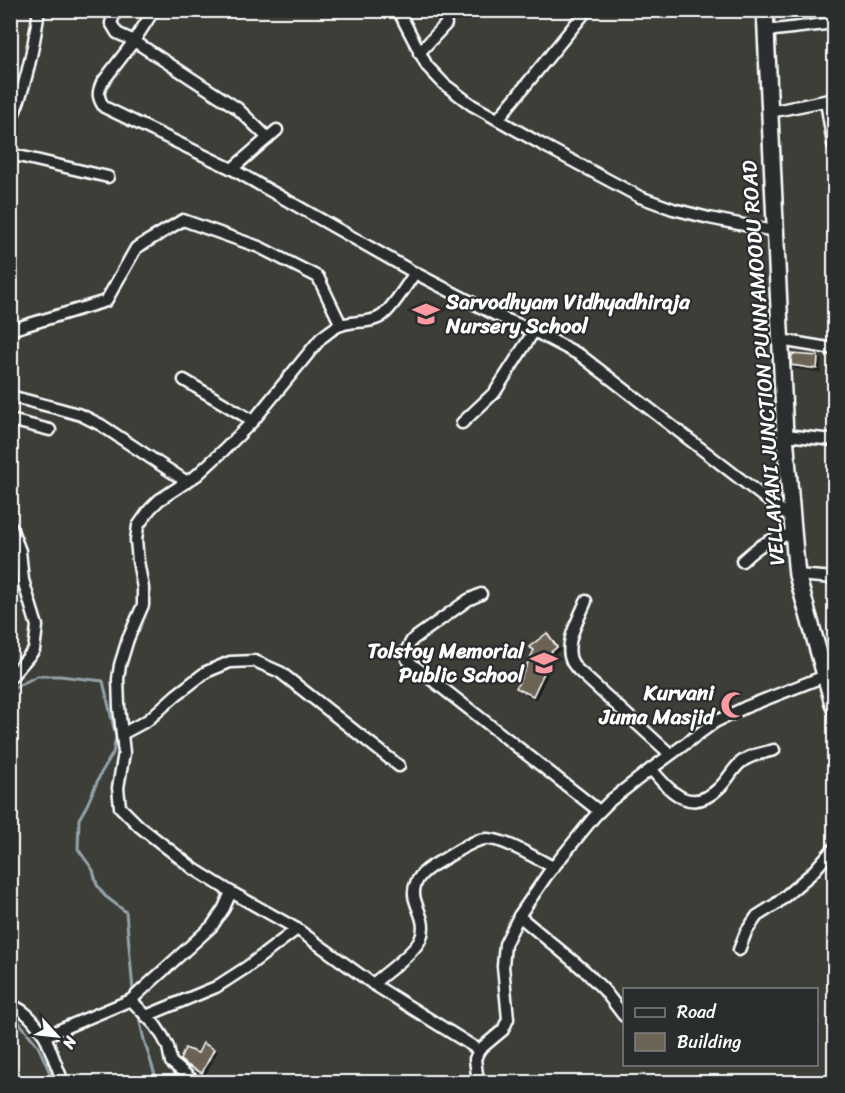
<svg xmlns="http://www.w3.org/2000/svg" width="845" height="1093" font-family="Sriracha,sans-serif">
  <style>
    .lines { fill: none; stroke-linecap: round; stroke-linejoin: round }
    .stream { stroke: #94a3aa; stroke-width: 3 }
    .building { fill: #6c6454; stroke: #fff; stroke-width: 1.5; filter: url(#shadow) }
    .street-casing { stroke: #fff; stroke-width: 15 }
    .secondary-casing { stroke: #fff; stroke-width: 20 }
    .street { stroke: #2a2d2e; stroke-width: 10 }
    .secondary { stroke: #2a2d2e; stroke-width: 15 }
    .labels { text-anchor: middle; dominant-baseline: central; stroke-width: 4.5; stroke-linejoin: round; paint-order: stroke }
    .poi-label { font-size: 21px; font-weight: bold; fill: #fff; stroke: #2a2d2e; text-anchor: end }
    .street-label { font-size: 21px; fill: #fff; stroke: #2a2d2e }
  </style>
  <defs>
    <filter id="shadow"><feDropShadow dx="2.5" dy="2.5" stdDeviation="0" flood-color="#0009"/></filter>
  </defs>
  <rect width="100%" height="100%" fill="#3e3e39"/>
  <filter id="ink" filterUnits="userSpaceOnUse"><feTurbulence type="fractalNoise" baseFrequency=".0167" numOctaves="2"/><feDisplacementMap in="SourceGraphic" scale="12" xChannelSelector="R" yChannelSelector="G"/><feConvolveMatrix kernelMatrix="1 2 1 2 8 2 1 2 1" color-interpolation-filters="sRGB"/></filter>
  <g filter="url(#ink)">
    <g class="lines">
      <g class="stream">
        <path d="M10 690 37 676H60L103 681 116 737 113 753 101 773 87 805 79 819 78 849 93 870 97 885 105 896 126 912 133 990"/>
        <path d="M10 1011 38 1046 54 1082"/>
        <path d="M138 1013 144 1040 156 1078 159 1082"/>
      </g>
    </g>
    <g class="building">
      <path d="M792 354 818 356 817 369 791 365Z"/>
      <path d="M547 633 557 647 545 657 550 660 533 696 516 688 534 650 529 647Z"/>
      <path d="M203 1043 214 1049 202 1073 187 1065 180 1060 185 1048 198 1053Z"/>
    </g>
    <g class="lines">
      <defs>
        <g id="street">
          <path d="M116 10 111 23 117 33 134 41 237 108 268 138"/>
          <path d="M154 10 134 41 102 83C97 93 98 98 104 107L232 169 415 273 498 316 534 331 580 355 792 519"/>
          <path d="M398 10 427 66 444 84 472 105 541 144 640 197 673 209 709 218 774 231"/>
          <path d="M766 31 834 23"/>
          <path d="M419 53 446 24"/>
          <path d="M826 101 833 144"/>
          <path d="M770 112 834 99"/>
          <path d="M498 119 587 10"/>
          <path d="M10 122C26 89 34 46 39 10"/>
          <path d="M10 154 108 177"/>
          <path d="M232 169 277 130"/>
          <path d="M415 273C407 284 394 306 383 315 372 324 355 320 341 325 334 327 328 333 321 338L253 421 224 450 197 475 159 500 150 509 138 526 136 540 138 561 143 588V605L128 639 120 665 118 679 119 707 124 753 118 788 120 807 139 826 194 869 231 892 297 929 373 984 479 1050"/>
          <path d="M10 330 106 301 136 248 183 220 259 247 318 277 341 325"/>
          <path d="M780 340 834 349"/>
          <path d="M184 380 253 421"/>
          <path d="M10 396 60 409 81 415 101 425 187 482"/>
          <path d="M10 420 50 430"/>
          <path d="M462 423 495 392 534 331"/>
          <path d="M785 435 834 440"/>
          <path d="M10 525 20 551 23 580 37 626 34 650 10 678"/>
          <path d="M742 561C759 545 770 538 793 534"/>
          <path d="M797 575 834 578"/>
          <path d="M481 594 468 600 412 640 405 653 407 659 413 665 599 811"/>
          <path d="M586 601C579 619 563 644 572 662 574 665 576 668 578 670L670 754"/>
          <path d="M122 734 148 720 176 695 206 672 230 662 255 661 280 672 399 766"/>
          <path d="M651 769C670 791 690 816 719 788 727 781 732 770 740 763 749 755 763 753 774 750"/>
          <path d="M519 916 585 971 604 990 624 1016"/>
          <path d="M739 950 746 932 757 916 776 904 811 874 834 848"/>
          <path d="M373 984C385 973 413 954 420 940 431 917 407 903 416 883 421 871 434 865 444 859 454 853 473 840 485 839 502 837 537 859 553 867"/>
          <path d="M131 1000 155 1025 163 1037 168 1047 171 1062 195 1082"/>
          <path d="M10 1005C27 1010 35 1023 45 1036L131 1000 212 926 224 908 231 892"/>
          <path d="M146 1016 216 987 247 967 297 929"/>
          <path d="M45 1036 63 1082"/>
          <path d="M478 1082 475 1059 479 1050 503 1030 508 1019 503 966 505 944 519 916 547 875 594 817 611 800 651 769 715 722 746 707 825 676"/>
        </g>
        <path id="secondary" d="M765 10 785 435 796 565 797 575 834 707"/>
      </defs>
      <use href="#street" class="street-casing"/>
      <use href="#secondary" class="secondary-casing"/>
      <use href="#street" class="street"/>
      <use href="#secondary" class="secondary"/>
    </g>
  </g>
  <defs>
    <symbol id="school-bare" viewBox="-9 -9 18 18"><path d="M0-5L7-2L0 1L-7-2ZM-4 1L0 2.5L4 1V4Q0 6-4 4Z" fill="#ff9aa2" stroke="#2a2d2e" stroke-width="2.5" paint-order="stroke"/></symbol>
    <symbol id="mosque-bare" viewBox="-9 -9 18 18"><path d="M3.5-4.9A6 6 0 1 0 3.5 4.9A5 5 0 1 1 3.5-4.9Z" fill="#ff9aa2" stroke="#2a2d2e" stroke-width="2.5" paint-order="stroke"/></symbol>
  </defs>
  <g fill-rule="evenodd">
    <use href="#school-bare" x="407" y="295" width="38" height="38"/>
    <use href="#school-bare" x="525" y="644" width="38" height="38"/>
    <use href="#mosque-bare" x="715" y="686" width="38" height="38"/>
  </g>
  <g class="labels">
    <g class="poi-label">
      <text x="446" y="302" text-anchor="start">Sarvodhyam Vidhyadhiraja<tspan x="446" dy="24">Nursery School</tspan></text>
      <text x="524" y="651">Tolstoy Memorial<tspan x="524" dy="24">Public School</tspan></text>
      <text x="714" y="693">Kurvani<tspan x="714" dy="24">Juma Masjid</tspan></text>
    </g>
    <g class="street-label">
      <text transform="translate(763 363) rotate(-94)">VELLAYANI JUNCTION PUNNAMOODU ROAD</text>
    </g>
  </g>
  <rect width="845" height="1093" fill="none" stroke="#2a2d2e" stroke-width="36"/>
  <rect x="18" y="18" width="809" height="1057" fill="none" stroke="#fff" stroke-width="2" filter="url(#ink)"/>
  <rect x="623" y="988" width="195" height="78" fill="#2a2d2e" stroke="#7f8182" stroke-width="1.5"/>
  <rect x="635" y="1008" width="30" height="9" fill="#2a2d2e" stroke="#7f8182" stroke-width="1.5"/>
  <text x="677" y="1018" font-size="18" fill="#ffffff">Road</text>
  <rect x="635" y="1033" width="30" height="18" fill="#6c6454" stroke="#7f8182" stroke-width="1.5"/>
  <text x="677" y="1048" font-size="18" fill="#ffffff">Building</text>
  <g transform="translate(57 1036) rotate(117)" stroke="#2a2d2e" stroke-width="4.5" paint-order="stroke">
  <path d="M0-4.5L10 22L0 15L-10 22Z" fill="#ffffff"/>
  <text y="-9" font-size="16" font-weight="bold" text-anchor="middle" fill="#ffffff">N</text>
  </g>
</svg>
